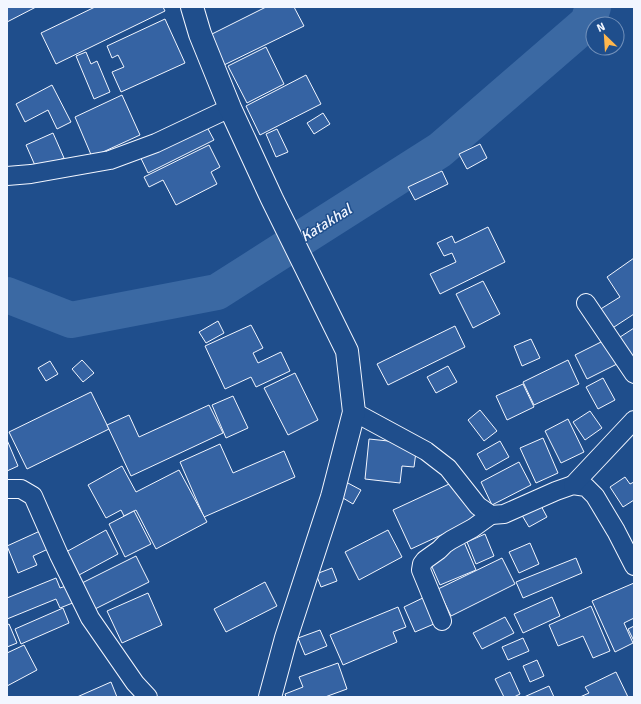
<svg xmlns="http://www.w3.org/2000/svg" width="641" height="704" font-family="Signika,sans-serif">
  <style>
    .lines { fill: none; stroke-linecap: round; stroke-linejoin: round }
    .river { stroke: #3b69a3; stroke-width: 36 }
    .building { fill: #3563a3; stroke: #f2f6ff }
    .minor-casing { stroke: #f2f6ff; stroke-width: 20 }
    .tertiary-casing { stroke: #f2f6ff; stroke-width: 24 }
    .minor { stroke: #1f4e8c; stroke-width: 18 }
    .tertiary { stroke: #1f4e8c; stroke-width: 22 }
    .labels { text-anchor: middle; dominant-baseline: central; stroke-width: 3; stroke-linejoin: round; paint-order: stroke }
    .water-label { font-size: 15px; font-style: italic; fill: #f2f6ff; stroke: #1f4e8c }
  </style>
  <rect width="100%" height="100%" fill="#1f4e8c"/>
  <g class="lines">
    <path class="river" d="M7 295 71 320 217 292 440 150 588 22 593 7"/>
  </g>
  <g class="building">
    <path d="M7 7H36L7 22Z"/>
    <path d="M95 7H163L165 11 56 64 41 33Z"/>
    <path d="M266 7H294L304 26 224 65 210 35Z"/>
    <path d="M165 19 185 63 121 92 112 72 124 67 118 55 112 58 107 46Z"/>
    <path d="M266 47 284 84 247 103 228 66Z"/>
    <path d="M86 52 91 64 97 61 110 92 94 99 76 56Z"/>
    <path d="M306 75 321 104 260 135 246 106Z"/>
    <path d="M52 85 71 122 57 129 48 110 25 122 16 104Z"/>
    <path d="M122 95 140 135 92 157 75 117Z"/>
    <path d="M323 113 330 124 314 134 307 123Z"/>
    <path d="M201 116 214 140 148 173 136 148Z"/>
    <path d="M277 129 288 152 276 157 266 134Z"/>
    <path d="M53 133 64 158 37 170 26 145Z"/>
    <path d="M480 144 487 158 467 169 459 154Z"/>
    <path d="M209 145 220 167 211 172 217 184 176 205 163 180 149 187 144 177Z"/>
    <path d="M442 171 448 184 415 200 408 187Z"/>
    <path d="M488 227 505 262 440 294 430 274 456 262 452 253 444 256 437 243 452 236 455 243Z"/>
    <path d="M634 258V314L611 329 599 310 620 297 607 277Z"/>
    <path d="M483 281 500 314 473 328 456 294Z"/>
    <path d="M218 321 224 333 206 343 199 332Z"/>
    <path d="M251 325 263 348 253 353 258 363 281 352 290 371 256 387 251 377 225 389 205 346Z"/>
    <path d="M455 326 465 347 388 385 377 364Z"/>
    <path d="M634 328V360L617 339Z"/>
    <path d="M531 339 540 358 522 366 514 346Z"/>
    <path d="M607 339 619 363 587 379 575 355Z"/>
    <path d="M82 360 94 373 83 382 72 369Z"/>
    <path d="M568 360 579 384 534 405 523 382Z"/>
    <path d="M50 361 58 374 46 381 38 368Z"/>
    <path d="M448 366 457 382 436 393 427 377Z"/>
    <path d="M295 373 318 420 288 435 264 388Z"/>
    <path d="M603 378 615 400 598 409 586 387Z"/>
    <path d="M523 384 534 407 507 420 496 396Z"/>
    <path d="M91 392 109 429 27 469 9 432Z"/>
    <path d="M233 396 248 428 226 438 212 405Z"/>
    <path d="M209 405 223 433 131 476 107 425 129 415 139 437Z"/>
    <path d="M480 410 497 431 484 441 468 420Z"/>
    <path d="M590 411 602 428 585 440 573 422Z"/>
    <path d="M568 419 584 452 561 463 545 431Z"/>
    <path d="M543 438 558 473 536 483 520 448Z"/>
    <path d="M369 439 417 444 414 467 402 466 400 483 365 479Z"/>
    <path d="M7 440 18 466 7 471Z"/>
    <path d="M500 441 509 457 486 470 477 454Z"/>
    <path d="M220 444 233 473 284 451 295 477 204 517 180 462Z"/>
    <path d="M519 462 531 485 492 505 481 482Z"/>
    <path d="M122 466 136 492 179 470 207 522 156 549 136 510 124 516 121 510 106 518 88 485Z"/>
    <path d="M625 477 630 484 634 482V500L623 507 610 487Z"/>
    <path d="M462 478 480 517 411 549 393 510Z"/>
    <path d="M346 482 361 490 353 504 338 495Z"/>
    <path d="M539 502 547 517 529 527 520 512Z"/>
    <path d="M134 511 151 544 125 557 109 524Z"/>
    <path d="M106 530 118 554 79 575 66 552Z"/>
    <path d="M388 530 402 557 359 580 345 552Z"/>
    <path d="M40 531 48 549 33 556 37 565 18 573 7 546Z"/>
    <path d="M485 534 494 556 476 564 467 542Z"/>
    <path d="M461 535 476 570 440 585 429 560Z"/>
    <path d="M530 543 539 564 519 573 509 552Z"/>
    <path d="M136 556 149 582 89 612 76 586Z"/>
    <path d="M502 558 515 584 451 616 438 589Z"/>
    <path d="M576 558 582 573 523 598 516 582Z"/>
    <path d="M332 568 337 581 321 587 316 574Z"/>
    <path d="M56 578 60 588 69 585 75 602 60 608 56 599 7 619V598Z"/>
    <path d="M265 582 277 606 226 632 214 609Z"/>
    <path d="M634 583V618L624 623 633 643 615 652 592 601Z"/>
    <path d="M148 593 162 625 122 643 107 611Z"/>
    <path d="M429 595 441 621 415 632 404 607Z"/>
    <path d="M552 597 560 616 523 633 514 614Z"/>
    <path d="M591 606 610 651 593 658 583 636 558 646 549 625Z"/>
    <path d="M398 607 406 627 393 632 397 642 343 665 330 635Z"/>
    <path d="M63 608 69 623 21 644 15 629Z"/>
    <path d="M505 617 514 633 482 649 473 633Z"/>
    <path d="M9 624 17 643 7 647V625Z"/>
    <path d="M634 626V641L628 629Z"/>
    <path d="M320 630 327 646 305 655 298 638Z"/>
    <path d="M523 638 529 651 508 660 502 647Z"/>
    <path d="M24 645 37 670 7 686V653Z"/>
    <path d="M537 660 544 676 530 682 523 666Z"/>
    <path d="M338 663 347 689 325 697H286L285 694 303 687 299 677Z"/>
    <path d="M510 672 520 694 514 697H504L495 679Z"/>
    <path d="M616 672 628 697H580L589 693 585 687Z"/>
    <path d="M111 682 117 697H77Z"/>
    <path d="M549 686 554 697H524Z"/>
  </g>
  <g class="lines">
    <defs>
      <g id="minor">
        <path d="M7 176 31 174 110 160 156 143 230 108"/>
        <path d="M586 303 634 374"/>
        <path d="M354 412 426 451 448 468 478 506 491 515 504 514 556 491 573 485 586 487 595 496 616 531 634 566"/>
        <path d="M573 485 634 420"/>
        <path d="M7 489H21L33 496 59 555 90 618 135 683 148 697"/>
        <path d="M442 621 421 570 422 564 425 560 439 550 445 544 451 540 473 528 491 515"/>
      </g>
      <path id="tertiary" d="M192 7 200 34 230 108 272 199 347 351 354 412 332 497 286 638 270 697"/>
    </defs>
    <use href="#minor" class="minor-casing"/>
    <use href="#tertiary" class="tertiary-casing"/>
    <use href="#minor" class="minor"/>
    <use href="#tertiary" class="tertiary"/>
  </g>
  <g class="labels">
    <g class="water-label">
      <text transform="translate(326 223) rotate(-32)">Katakhal</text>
    </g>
  </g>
  <rect width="641" height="704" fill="none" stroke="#f2f6ff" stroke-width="16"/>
  <g transform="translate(605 36) rotate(335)"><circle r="19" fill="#1f4e8c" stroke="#7391ba"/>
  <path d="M0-3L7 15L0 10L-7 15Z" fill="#ffb74d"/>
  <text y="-6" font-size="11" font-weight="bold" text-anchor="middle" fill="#f2f6ff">N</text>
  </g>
</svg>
